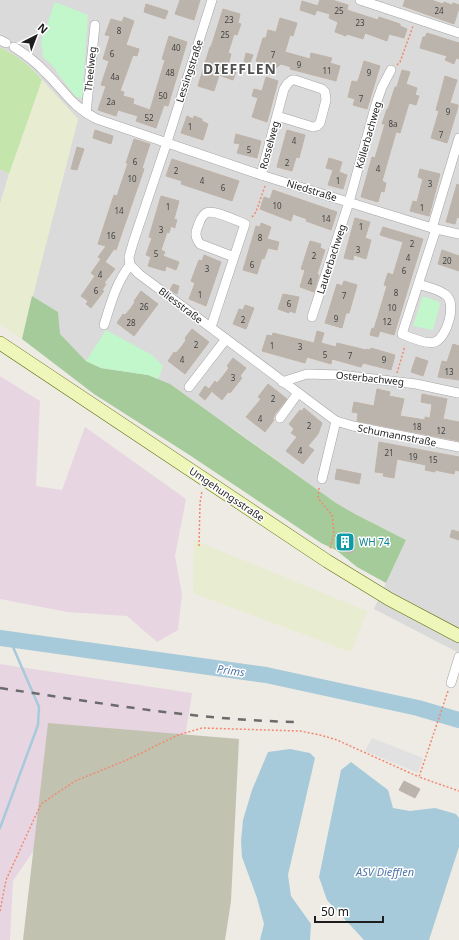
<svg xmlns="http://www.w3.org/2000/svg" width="459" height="940" font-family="'Noto Sans',sans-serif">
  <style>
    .residential { fill: #dbdada }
    .industrial { fill: #e7d6e2 }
    .construction { fill: #c1c2b0 }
    .farmland { fill: #e8ecd0 }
    .grass { fill: #c4e6ac }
    .forest { fill: #a5cb9a }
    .park { fill: #c2f6cb }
    .parking { fill: #e1e1e1 }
    .water { fill: #a6cada }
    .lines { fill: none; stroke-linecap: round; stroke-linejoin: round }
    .stream { stroke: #a6cada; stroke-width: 2.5 }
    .river { stroke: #a6cada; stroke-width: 16 }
    .building { fill: #bab4ad; stroke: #bfb3a7 }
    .street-casing { stroke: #a4a4a4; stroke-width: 10 }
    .secondary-casing { stroke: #5c6f0a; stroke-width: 14 }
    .path { stroke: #f28870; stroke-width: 1.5; stroke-dasharray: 2 2; stroke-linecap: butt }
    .street { stroke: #fff; stroke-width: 9 }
    .secondary { stroke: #eef6ba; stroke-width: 13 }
    .rail { stroke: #6b6b6b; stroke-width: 2.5; stroke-dasharray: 8 8; stroke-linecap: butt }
    .labels { text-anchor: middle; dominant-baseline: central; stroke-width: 3; stroke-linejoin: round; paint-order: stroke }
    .number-label { font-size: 8px; fill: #444341 }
    .street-label { font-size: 10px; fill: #1d1d1d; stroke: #fff }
    .culture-label { font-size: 10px; fill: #0d838f; stroke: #fff; text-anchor: start }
    .water-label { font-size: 11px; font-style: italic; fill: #4f74a8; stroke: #fff }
    .district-label { font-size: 14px; font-weight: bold; letter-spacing: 1px; fill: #505050; stroke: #fff }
  </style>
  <rect width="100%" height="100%" fill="#eeebe4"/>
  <g class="residential">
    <path d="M0 0H459V653L374 609 406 540 355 514 336 503 238 432 148 375 101 368 86 361 59 334 58 312 32 296 78 119 33 70 11 53 0 47Z"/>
    <path d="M0 169 9 174 0 204Z"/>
  </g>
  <g class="industrial">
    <path d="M0 376 40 401 36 486 62 490 85 427 186 499 175 556 182 594 178 630 157 642 127 616 67 612 0 599Z"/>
    <path d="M0 664 192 693 185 738 66 803 13 881 10 940H0Z"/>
  </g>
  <path class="construction" d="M48 723 239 739 231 901 225 940H23Z"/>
  <g class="farmland">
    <path d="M42 80 78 119 22 339 0 325V204L9 174Z"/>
    <path d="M194 540 367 611 351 652 193 593Z"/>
  </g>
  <path class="grass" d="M0 47C17 56 30 65 42 80L9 174 0 169Z"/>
  <path class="forest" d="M32 296 58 312 60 334 86 361 101 368 148 375 170 384 336 503 355 514 406 540 386 583 357 567 336 550 321 543 191 456 94 394 22 339Z"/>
  <g class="park">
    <path d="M55 2 88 15 82 98 76 97 58 74 55 68 43 57 41 41Z"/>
    <path d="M423 296 439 302 440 304 433 330 413 326Z"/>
    <path d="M106 330 152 355 163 366 158 379 148 375 101 368 86 361Z"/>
  </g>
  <path class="parking" d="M372 738 423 758 418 773 365 751Z"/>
  <g class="water">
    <path d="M290 749 310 753 315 758 288 875 291 896 311 924 310 940H260L264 924 257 898 242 857 241 841 243 820 252 790 268 752Z"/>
    <path d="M351 762 388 790 393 808 410 811 435 808 456 814 459 818V847L429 940H364L327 900 319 877 341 770Z"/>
  </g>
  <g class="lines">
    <path class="stream" d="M0 828 38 725 39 707 10 640"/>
    <path class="river" d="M0 638 266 675 418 708 459 720"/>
  </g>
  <g class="building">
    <path d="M180 0H200L194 20 175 14Z"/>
    <path d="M320 0H332L348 5 347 10 378 20 379 17 400 24V26L407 29 404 38 389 34 387 41 365 33 363 39 347 34 346 36 335 32 338 22 329 18 330 14 316 10Z"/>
    <path d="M405 0H431L443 4 444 2 452 5 453 3 459 5V8L454 24 403 6Z"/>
    <path d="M302 1 318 6 315 15 300 10Z"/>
    <path d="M146 4 168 11 165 19 144 12Z"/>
    <path d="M223 9 240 14 238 23 241 24 237 35 234 34 228 53 231 54 227 69 236 72 233 80 219 75 214 91 198 86 210 47H211Z"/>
    <path d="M124 17 134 21 126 45 139 49 137 56 133 55 120 91 124 92 123 96 134 99 133 104 150 110 165 60 162 59 169 36 187 42 168 106 164 105 156 128 136 121 138 116 118 110 116 116 98 110 106 86 101 85 109 61 103 59 110 36 105 35 111 19 122 22Z"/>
    <path d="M280 18 297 23 293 36 290 35 285 52 310 59 311 53 332 58 330 63 340 66 336 81 290 69 291 67 281 64 266 76 269 65 256 61 263 38H266L268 30 276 32Z"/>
    <path d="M427 33 459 43V59L456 58 454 64 445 60 447 56 420 48 423 37H425Z"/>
    <path d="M246 53 253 55 250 63 244 62Z"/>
    <path d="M364 61 380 66 367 109 353 105 355 99 348 97 352 81 357 82 359 78Z"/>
    <path d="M402 70 410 72 406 84 417 88 415 95 419 96 416 105 409 103 400 133 396 132 382 181 386 183 384 192 381 191 378 202 361 197 372 157 375 158 385 124H382L387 109H388L395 87H397Z"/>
    <path d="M445 76 457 80 450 103 458 105V107L447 143 431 138 439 111 436 110Z"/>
    <path d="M266 77 278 81 267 122 252 117 258 98 252 96 254 89 262 91Z"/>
    <path d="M187 116 193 119 194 116 202 119V121L208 124 203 140 181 133Z"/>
    <path d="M95 130 113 136 111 144 93 138Z"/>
    <path d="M287 130 305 135 299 158 296 157 292 171 277 167Z"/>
    <path d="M236 134 261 141 257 158 237 153 240 144 234 143Z"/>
    <path d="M134 139 150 144 142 168 144 169 116 250 114 249 105 262 115 269 104 283 106 284 102 290 104 291 91 308 86 304 88 301 81 296 95 276 91 273 101 259 98 257 106 246 98 244 114 195 117 196 128 163H126Z"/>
    <path d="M77 147 84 149 77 170 71 169Z"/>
    <path d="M329 158 342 162 339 172 347 175 343 189 328 185 333 170 326 168Z"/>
    <path d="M172 159 239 181 232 201 181 184 182 181 166 176Z"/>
    <path d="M420 169 440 174 429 216 410 211 413 201 417 202 423 179 418 177Z"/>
    <path d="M457 184 459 185V218L457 217 455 224 446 222Z"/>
    <path d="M273 190 337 212 331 230 306 221 307 219 293 214 291 221 260 209 264 197 270 199Z"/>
    <path d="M161 196 179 201 174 219 177 220 175 226V228L171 226 169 233 167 232 161 250 165 252 163 256 179 262 176 270 166 266 165 271 148 266 151 257 146 255 152 238 149 237Z"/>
    <path d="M355 218 370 222 365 238 371 240 366 259 354 255 353 260 344 258Z"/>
    <path d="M261 223 271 227 267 239 279 242 277 250 268 248 264 259 262 258 257 274 243 270 256 226 260 227Z"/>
    <path d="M383 227 423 239 394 335 380 331 378 337 370 335 372 328 374 329 387 286 384 285 388 273 393 275 403 242 380 235Z"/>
    <path d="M310 241 321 244 320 248 325 250 317 274 319 275 314 292 300 287 305 270 301 269Z"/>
    <path d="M442 250 459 256V271L438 264Z"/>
    <path d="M204 255 221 262 206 306 189 299 195 283 191 281 199 260 202 261Z"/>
    <path d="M344 281 357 285 349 313H346L342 328 325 323 337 284 342 286Z"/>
    <path d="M173 284 179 286 177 294 170 290Z"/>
    <path d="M141 291 158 304 134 336 117 323 123 314 125 315 131 308 135 302 134 301Z"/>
    <path d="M283 294 299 297 295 313 290 311 289 313 278 309Z"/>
    <path d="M245 305 254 308 246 329 233 324 239 309 243 310Z"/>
    <path d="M192 329 209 342 185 374 168 361 174 352 176 353 182 346 186 340 185 338Z"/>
    <path d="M317 331 324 333 321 343 336 347 337 343 366 350V349L371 350V348L395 355 391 370 363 363 361 367 332 359 331 364 307 357 305 363 262 351 267 335 272 336 273 333 314 343Z"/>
    <path d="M453 344 459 346V380L438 377 442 361 447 362Z"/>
    <path d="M416 357 428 361 423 376 411 372Z"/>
    <path d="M233 358 246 368 240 376 242 378 230 393 228 392 222 400 209 389 215 381 217 383 223 376 229 368 227 366Z"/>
    <path d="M268 384 287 399 275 414 273 419 274 420 265 432 246 417 261 399 258 397Z"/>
    <path d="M205 386 212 391 205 400 199 395Z"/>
    <path d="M377 389 390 392 389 396 404 399 400 416 425 420V417L430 418 432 404 421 402 422 394 447 399 443 419 459 422V441L357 421 358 413 352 412 354 402 374 406Z"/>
    <path d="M304 408 322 423 318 434 308 446 314 450 303 464 286 451 297 437 291 433 294 429 289 424 300 410 302 411Z"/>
    <path d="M379 442 459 457V471L455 470 454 474 435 470V472L425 470 426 465 397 459 394 478 383 476 384 473 375 472Z"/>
    <path d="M337 469 361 474 359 484 335 479Z"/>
    <path d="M452 530 459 532V540L450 537Z"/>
    <path d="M346 531 356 539 352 544 354 552 347 553 336 543Z"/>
    <path d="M404 781 420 789 415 798 399 790Z"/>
  </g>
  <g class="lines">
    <defs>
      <g id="street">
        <path d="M212 0 167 142 133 243 129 257 130 265 139 274 336 421 353 426 459 447"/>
        <path d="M360 0 459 33"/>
        <path d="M0 40 6 43"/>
        <path d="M14 47C25 54 36 62 45 72 65 91 71 106 97 119L261 175 432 228 459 234"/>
        <path d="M86 113 95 25"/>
        <path d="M261 175 284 89 288 83 292 80H295L322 89 325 92 326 100 320 123 317 126 313 127 277 116"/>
        <path d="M432 228 459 138"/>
        <path d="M418 284C427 287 440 289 447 296 456 306 447 337 435 342 428 345 409 337 402 334L436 229"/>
        <path d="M312 317 349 202 376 104 382 87 391 70"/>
        <path d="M104 325C111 303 116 283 130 265"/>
        <path d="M211 327 245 224C237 221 214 209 206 213 201 216 200 221 198 226 195 233 195 237 200 244L234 257"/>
        <path d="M282 382 307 374 340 375 416 384 458 393"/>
        <path d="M189 387 226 339"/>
        <path d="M280 418 298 393"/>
        <path d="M322 479 336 421"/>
        <path d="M451 683 459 657"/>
      </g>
      <path id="secondary" d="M0 343 327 561 389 599 459 636"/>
    </defs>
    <use href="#street" class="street-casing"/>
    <use href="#secondary" class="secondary-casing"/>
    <g class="path">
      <path d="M397 65 400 62 413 26"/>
      <path d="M252 217 256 212 265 186"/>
      <path d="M397 373 405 346"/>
      <path d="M319 488 318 498 332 515 334 534 330 549"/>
      <path d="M199 546 200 503 202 491"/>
      <path d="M448 691 419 777 459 791"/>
      <path d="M0 911 6 880 41 804 75 781 127 760 178 735 202 728 300 731 320 735 337 740 419 777"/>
    </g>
    <use href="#street" class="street"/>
    <use href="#secondary" class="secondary"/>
    <path class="rail" d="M0 688C99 703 197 720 297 722"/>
  </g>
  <defs>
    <symbol id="building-square" viewBox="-11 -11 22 22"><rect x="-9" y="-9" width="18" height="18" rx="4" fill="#0f9aa8" stroke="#fff"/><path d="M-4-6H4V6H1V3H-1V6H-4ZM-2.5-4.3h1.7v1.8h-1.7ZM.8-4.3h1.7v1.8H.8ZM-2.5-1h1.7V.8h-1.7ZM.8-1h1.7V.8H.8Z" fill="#fff"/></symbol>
  </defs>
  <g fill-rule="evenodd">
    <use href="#building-square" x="334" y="531" width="22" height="22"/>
  </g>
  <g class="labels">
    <g class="number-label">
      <text x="339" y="10">25</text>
      <text x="439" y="10">24</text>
      <text x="229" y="19">23</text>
      <text x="360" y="22">23</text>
      <text x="119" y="30">8</text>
      <text x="225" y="34">25</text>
      <text x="176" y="47">40</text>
      <text x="112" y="53">6</text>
      <text x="273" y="54">7</text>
      <text x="299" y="64">9</text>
      <text x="327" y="70">11</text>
      <text x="170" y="72">48</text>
      <text x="369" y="72">9</text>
      <text x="115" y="76">4a</text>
      <text x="163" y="95">50</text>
      <text x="361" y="98">7</text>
      <text x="111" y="101">2a</text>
      <text x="448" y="111">9</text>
      <text x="149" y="117">52</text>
      <text x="393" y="123">8a</text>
      <text x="190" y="126">1</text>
      <text x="441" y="134">7</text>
      <text x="294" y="140">4</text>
      <text x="249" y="149">5</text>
      <text x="135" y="161">6</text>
      <text x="287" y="162">2</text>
      <text x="378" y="168">4</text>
      <text x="176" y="170">2</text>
      <text x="132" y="178">10</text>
      <text x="202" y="180">4</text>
      <text x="338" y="180">1</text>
      <text x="430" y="183">3</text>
      <text x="223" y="187">6</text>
      <text x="277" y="205">10</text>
      <text x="168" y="206">1</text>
      <text x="422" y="207">1</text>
      <text x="119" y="210">14</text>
      <text x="326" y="218">14</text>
      <text x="361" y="226">1</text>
      <text x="161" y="229">3</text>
      <text x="111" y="235">16</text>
      <text x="260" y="237">8</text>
      <text x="412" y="243">2</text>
      <text x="358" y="249">3</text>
      <text x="156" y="253">5</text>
      <text x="314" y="255">2</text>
      <text x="408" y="257">4</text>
      <text x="447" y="260">20</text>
      <text x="252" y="264">6</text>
      <text x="207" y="268">3</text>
      <text x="404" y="270">6</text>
      <text x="100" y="274">4</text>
      <text x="310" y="281">4</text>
      <text x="96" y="290">6</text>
      <text x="396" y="292">8</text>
      <text x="200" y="294">1</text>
      <text x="344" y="295">7</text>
      <text x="289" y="303">6</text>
      <text x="144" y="306">26</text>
      <text x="392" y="307">10</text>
      <text x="336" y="318">9</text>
      <text x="243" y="319">2</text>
      <text x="387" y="321">12</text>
      <text x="131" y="322">28</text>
      <text x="196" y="344">2</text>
      <text x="272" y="345">1</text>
      <text x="300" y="346">3</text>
      <text x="325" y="354">5</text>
      <text x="350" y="355">7</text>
      <text x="182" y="359">4</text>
      <text x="384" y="359">9</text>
      <text x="449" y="371">13</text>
      <text x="233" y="377">3</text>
      <text x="273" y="398">2</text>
      <text x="260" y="418">4</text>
      <text x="309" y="425">2</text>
      <text x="417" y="426">18</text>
      <text x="441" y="430">12</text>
      <text x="300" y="450">4</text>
      <text x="389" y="452">21</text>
      <text x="413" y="456">19</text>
      <text x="433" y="459">15</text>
    </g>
    <g class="street-label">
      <text transform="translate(90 69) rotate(-84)">Theelweg</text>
      <text transform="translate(189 71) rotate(-72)">Lessingstraße</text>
      <text transform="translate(368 135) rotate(-74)">Köllerbachweg</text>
      <text transform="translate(269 145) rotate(-75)">Rosselweg</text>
      <text transform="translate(312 190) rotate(17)">Niedstraße</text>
      <text transform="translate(331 259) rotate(-72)">Lauterbachweg</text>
      <text transform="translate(181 305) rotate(37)">Bliesstraße</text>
      <text transform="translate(370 378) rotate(6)">Osterbachweg</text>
      <text transform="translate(397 435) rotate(11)">Schumannstraße</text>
      <text transform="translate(227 494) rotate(34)">Umgehungsstraße</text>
    </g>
    <g class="culture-label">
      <text x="359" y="542">WH 74</text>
    </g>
    <g class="water-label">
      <text transform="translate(231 670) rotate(8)">Prims</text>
      <text x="385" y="871">ASV Diefflen</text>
    </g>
    <g class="district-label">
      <text x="240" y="68">DIEFFLEN</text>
    </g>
  </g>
  <g transform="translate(36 36) rotate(42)" stroke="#ffffff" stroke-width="3" paint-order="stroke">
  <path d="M0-3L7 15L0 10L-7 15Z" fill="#1d1d1d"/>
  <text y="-6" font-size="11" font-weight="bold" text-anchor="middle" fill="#1d1d1d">N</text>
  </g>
  <path d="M315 916v6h68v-6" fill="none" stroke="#1d1d1d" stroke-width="2"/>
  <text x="321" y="916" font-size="12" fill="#1d1d1d" stroke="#ffffff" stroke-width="3" paint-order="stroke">50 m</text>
</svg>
